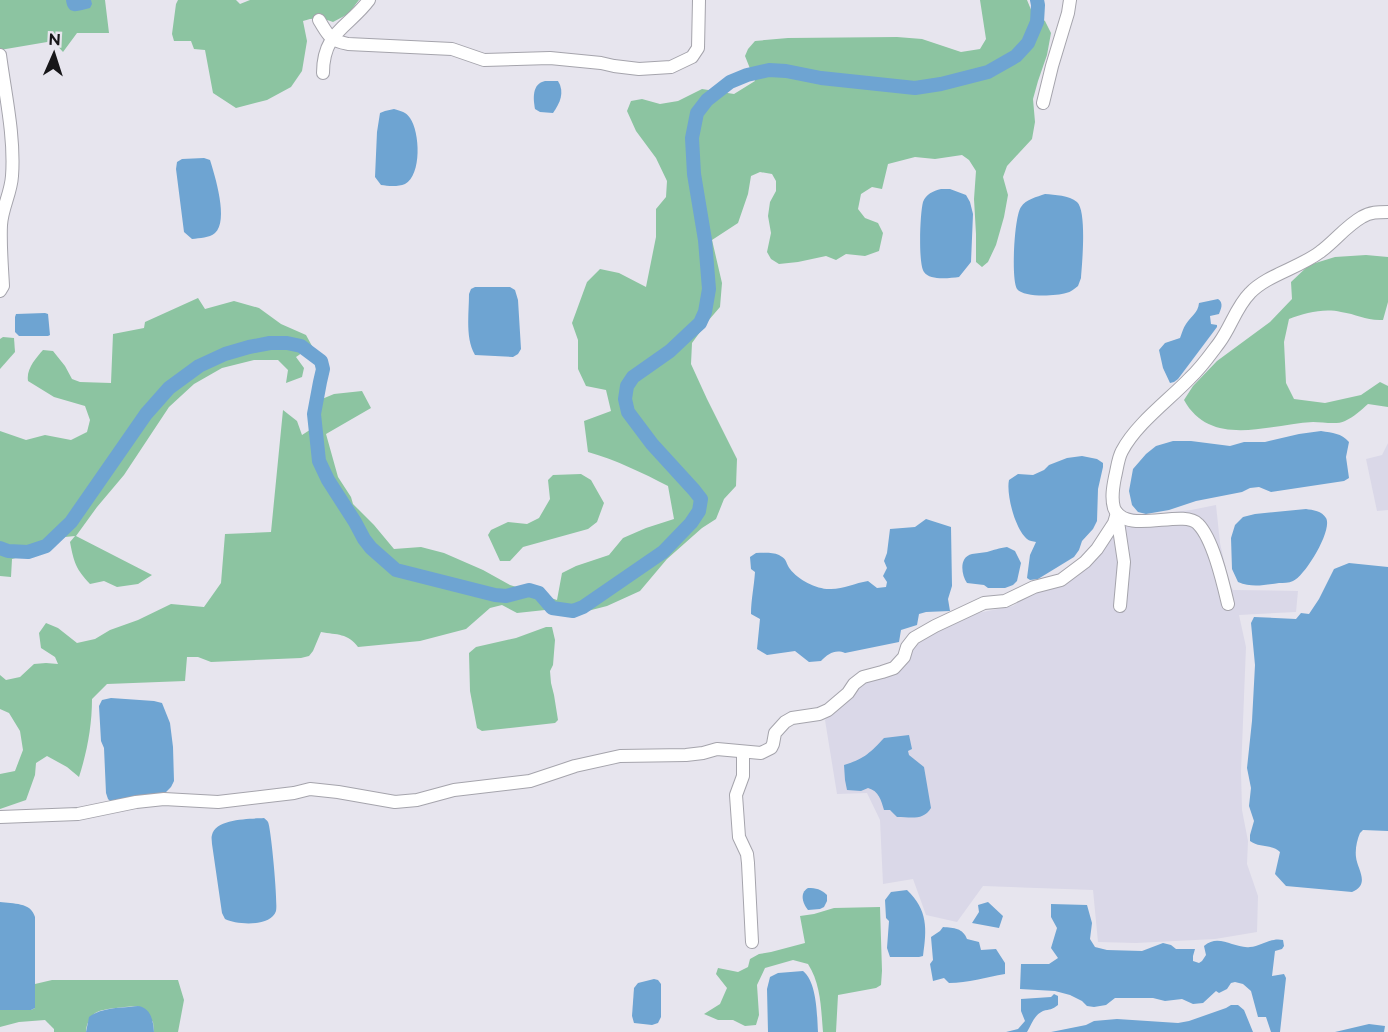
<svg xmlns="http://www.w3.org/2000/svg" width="1388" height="1032" font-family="Raleway,sans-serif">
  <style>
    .built { fill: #dad8e8 }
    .green { fill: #8cc4a1 }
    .water { fill: #6ea4d2 }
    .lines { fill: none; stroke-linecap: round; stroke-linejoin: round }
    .canal { stroke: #6ea4d2; stroke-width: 14 }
    .minor-casing { stroke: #a5a4ac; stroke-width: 14 }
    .minor { stroke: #fff; stroke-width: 12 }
  </style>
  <rect width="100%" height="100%" fill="#e7e5ee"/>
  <g class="built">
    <path d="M1388 443V510L1377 511 1366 459 1382 455Z"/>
    <path d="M1216 505 1220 543 1229 583 1233 590 1298 591 1296 612 1239 615 1246 647 1241 771 1242 810 1248 841 1247 864 1258 896 1257 932 1215 939 1136 943 1098 942 1093 890 983 886 957 922 926 915 913 879 883 884 880 820 867 793 837 794 825 720 864 681 897 672 912 654 914 644 973 614 1013 606 1036 590 1081 572 1116 533 1125 512 1147 515 1191 510Z"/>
  </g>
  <g class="green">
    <path d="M0 0H105L109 33H77L63 52 53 41 0 50Z"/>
    <path d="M178 0H236L240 4 250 0H359L348 14 333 22C323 18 314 17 303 21L307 41 302 71 291 87 267 100 236 108 213 93 205 50 194 49 191 41H174L172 34 176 4Z"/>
    <path d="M980 0H1027L1032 12 1045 21 1051 33 1047 55 1038 81 1033 99 1035 122 1032 139 1007 166 1003 177 1008 195 1004 217 996 245 988 262 982 267 976 262V234L974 199 976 171 969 160 962 155 935 159 915 157 888 164 882 189 872 187 861 194 858 209 865 218 878 223 883 233 879 251 865 256 846 254 836 260 826 256 798 262 779 264 771 259 767 252 771 233 768 216 770 202 776 191V181L772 174 760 172 751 176 748 194 738 223 712 240 722 283 720 307 708 321 692 343 691 364 707 399 737 459 736 486 724 499 716 519 702 528 667 559 640 591 607 606 568 616 545 610 517 613 502 605 490 608 466 629 420 641 358 647C348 633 337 635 321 632L313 651 309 656 301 658 211 662 198 657H187L185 681 107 684 92 699C92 726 87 752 79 777L67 767 47 756 36 763 35 775 26 800 0 809V774L15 771 23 750 20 731 9 713 0 709V675L6 680 20 677 34 664 46 663 58 664 55 657 41 648 39 633 46 623 58 628 77 643 95 639 110 630 138 620 171 604 204 607 221 583 225 534 271 532 283 410 297 421 302 435 319 424 322 399 334 394 362 391 371 408 326 434 338 477 351 497 353 504 374 525 394 549 421 547 444 553 483 570 510 585 557 600 562 573 576 566 609 555 623 538 646 528 674 519 668 486C643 473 616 460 588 452L584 421 611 411 606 390 586 386 578 369V340L572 323 587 282 600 269 619 273 646 287 656 237V209L666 197 667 181 656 158 636 131 627 111 631 101 642 99 660 104 678 101 702 89 734 94 755 81 745 56 748 49 755 41 788 38 897 37 922 39 961 52 980 49 986 39Z"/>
    <path d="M1366 255 1388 257V302L1383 320C1366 321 1357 314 1341 312 1324 308 1305 313 1289 319L1284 342 1286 383 1294 399 1325 403 1361 395 1380 382 1388 386V407L1368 404C1361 410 1354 417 1345 421 1337 425 1323 422 1313 422 1270 424 1211 449 1184 400L1193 386 1217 361 1270 322 1292 299 1291 282 1309 265 1335 257Z"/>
    <path d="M198 298 205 309 234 301 259 308 281 324 306 335 312 346 296 357 304 368 302 377 286 383 288 370 278 360H254L222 368 194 384 169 407 124 475 97 507 76 536 152 575 138 584 117 587 104 581 90 584C76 569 74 563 70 542L75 536 65 537 47 549 12 559 11 577 0 576V431L26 440 45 435 71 440 87 432 90 420 85 406 54 397 28 381C26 369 36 358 43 350L53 351 65 366 72 379 80 382 111 383 113 334 144 328 145 322Z"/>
    <path d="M3 337 14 338 15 352 0 369V339Z"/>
    <path d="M581 474 591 480 604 503 597 522 588 529 523 547 510 561H500L488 535 491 530 508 522 527 524 539 518 550 499 548 480 553 475Z"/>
    <path d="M546 627H552L555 640 553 665 550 671 551 683 554 695 558 720 555 723 482 731 477 728 470 691 469 653 476 647 516 638Z"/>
    <path d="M880 907 882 971 881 985 876 988 838 995 836 1032H823C821 1009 821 984 808 964L793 960 765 968 757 985 759 1015 756 1025 745 1026 733 1020H718L704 1014 720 1004 727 988 716 974 718 968 738 972 748 967 750 959 759 954 771 952 805 943 800 916 814 914 834 908Z"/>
    <path d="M52 980H178L184 1000 178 1032H154L153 1022 138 1006C128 1007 100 1008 94 1014 89 1018 86 1026 86 1032H54V1029L45 1020 19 1022 0 1027V1010H31L35 1008V984Z"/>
  </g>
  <g class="water">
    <path d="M66 0H91L92 4 90 8C79 10 68 17 66 0Z"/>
    <path d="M545 81H558C565 92 560 103 553 113L540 112 535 109C533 98 532 84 545 81Z"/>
    <path d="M394 109C401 111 406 112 410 118 420 132 422 175 405 184 398 187 388 186 381 185L375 177 377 132 380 113 385 111Z"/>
    <path d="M204 158 210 160C215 176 229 221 215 233 209 238 200 238 192 239L184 232 176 169 177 162 182 159Z"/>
    <path d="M941 189H950L966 195 970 202 973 214 971 262 959 277C950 278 930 281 924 272 918 264 920 213 923 202 926 194 933 191 941 189Z"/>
    <path d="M1045 194C1055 195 1069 195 1077 202 1087 211 1082 264 1081 278L1078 286C1074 289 1071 292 1066 293 1056 296 1024 298 1017 289 1011 280 1014 217 1021 207 1026 199 1037 197 1045 194Z"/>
    <path d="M475 287H510L515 290 518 300 521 349 518 354 513 357 475 355C465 338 469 314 469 294L471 289Z"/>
    <path d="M1218 299C1224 303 1221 309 1219 314L1210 316 1211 324 1217 325V327L1178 379 1174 382 1170 383 1163 368 1159 350 1165 343 1180 338C1182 333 1183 328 1186 324 1191 316 1198 313 1199 303Z"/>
    <path d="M45 313 48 314 50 335 48 336H19L15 332V317L16 314Z"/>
    <path d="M1321 431C1333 433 1341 433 1349 442L1346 457 1349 478 1344 481 1271 492 1259 487 1250 488 1242 492 1196 501 1169 510 1146 514 1138 512 1132 505 1129 491 1133 469 1146 454 1156 446 1173 441H1191L1230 446 1244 442H1265L1299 434Z"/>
    <path d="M1082 456 1097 459 1103 463V467L1098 489 1097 521 1093 529 1082 541 1079 550 1074 557 1038 579 1030 580 1027 578 1030 555 1036 542C1033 541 1029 541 1027 539 1015 529 1006 494 1009 480L1018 474 1033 475 1044 470 1049 465 1067 458Z"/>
    <path d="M1306 509C1313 510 1322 511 1326 518 1333 530 1305 576 1293 581 1289 583 1283 583 1279 583 1264 585 1252 588 1238 582L1232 569 1231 538 1235 525 1243 517 1255 514Z"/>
    <path d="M926 519 951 527 952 586 948 599 950 611 926 612 919 614 917 625 901 630 899 642 845 653C835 649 828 654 821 661L809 662 795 651 767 655 757 649 760 619 751 614C751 600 754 587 755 572L751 569 750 557 756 553C763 553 772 552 779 555 788 560 785 562 790 569 798 580 818 590 831 589 844 589 855 583 868 581L877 588 886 587 887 582 883 576 887 568 884 561 887 553 890 529 915 527Z"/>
    <path d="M1007 547 1015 551 1021 563 1017 581 1013 585 1005 588H988L984 585 967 583C961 574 959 557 972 554 977 553 982 553 987 552 994 550 999 548 1007 547Z"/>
    <path d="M1349 563 1388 567V831L1363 830 1360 833C1357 840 1355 849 1356 857 1357 869 1371 884 1352 892L1286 886 1275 874 1280 852C1273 844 1259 848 1250 841V835L1254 821 1249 806 1251 788 1247 768 1252 721 1255 665 1251 623 1254 617 1296 619 1301 613 1309 614 1319 599 1334 569Z"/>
    <path d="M111 698 154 701 162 703 170 723 173 747 174 781 171 787 166 792 148 797 139 796 111 802 108 799 106 793 104 748 101 741 99 706 102 700Z"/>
    <path d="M909 735 912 749 908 751 909 755 924 767 931 808C923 821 911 817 897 817L890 810H884C881 800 879 791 868 788L861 791 847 790 845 780 844 765C864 759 870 753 884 738Z"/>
    <path d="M264 818C265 819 267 820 268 822 271 827 278 904 276 911 271 927 237 925 225 919L222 913 212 844C212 841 211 838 212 835 216 818 250 819 264 818Z"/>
    <path d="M808 888C816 888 821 889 827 895V901L824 907 820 909 808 910C803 904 799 893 808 888Z"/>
    <path d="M907 890C928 910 927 929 923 956L919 957H890L887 948 889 921 886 918 885 900 891 892Z"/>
    <path d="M0 902C13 904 31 902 35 917V1008L31 1010H0Z"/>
    <path d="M988 902 1003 916 999 928 972 923 979 912 978 905Z"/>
    <path d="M1051 904 1087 905 1092 923 1090 939 1095 947 1107 950 1142 951 1163 943 1171 945 1176 949H1195L1193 956V961L1199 963 1202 961 1206 955 1204 946C1219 933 1234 949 1250 947 1262 946 1271 937 1283 940L1284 946 1282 949 1275 951 1272 976 1284 974 1286 978 1280 1032H1271L1266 1017H1258L1251 991 1243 984 1235 982 1231 983 1227 989 1219 993 1216 991 1203 1003 1193 1004 1182 999 1165 1001 1153 998H1115L1106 1005 1094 1007 1087 1006 1082 1001 1070 995 1055 991 1020 989 1021 964H1049L1058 958 1051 948 1057 928 1051 917Z"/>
    <path d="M943 927C954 928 963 928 967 939L979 942 981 950 996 949 1005 963V974C986 977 968 983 949 983L944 978 933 981 930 964 933 960 931 937 940 931Z"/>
    <path d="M803 971C817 982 817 1015 818 1032H768L767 989 770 977 778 973Z"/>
    <path d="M654 979 658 980 661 984V1017L658 1023 652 1025 634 1023 632 1016 634 988 638 983Z"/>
    <path d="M1054 994 1058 996V1005C1052 1010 1050 1009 1043 1011 1034 1015 1032 1024 1027 1032H1006L1018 1029 1025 1021 1021 1011V999L1051 997Z"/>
    <path d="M1231 1005H1238L1244 1010 1253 1032H1051L1086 1025 1094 1021 1117 1019 1178 1023 1189 1021 1226 1008Z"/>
    <path d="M138 1006C151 1008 153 1020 154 1032H86L89 1017C102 1007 122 1008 138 1006Z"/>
    <path d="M1369 1024 1385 1026 1384 1032H1335Z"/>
  </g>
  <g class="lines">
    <path class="canal" d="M0 548 8 551 28 552 46 546 71 522 146 414 169 388 199 366 225 354 249 347 270 343H287L301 346 321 361 323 369 320 382 314 414 319 461 328 480 355 522 364 539 371 548 396 570 495 595 506 596 529 590 539 593 552 608 573 611 583 607 663 552 691 523 699 511 701 499 694 490 652 444 628 412 625 399 627 386 633 377 670 351 688 334 700 323 705 312 709 289 705 240 694 174 692 138 697 113 707 100 730 82 747 75 769 70 786 71 821 78 915 88 941 84 988 72 1016 56 1028 43 1037 22 1038 5 1037 0"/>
    <defs>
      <g id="minor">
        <path d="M319 20C329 36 329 40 348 44L452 49 484 60 550 58 601 63 614 66 639 69 671 67 692 57 698 48 699 0"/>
        <path d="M0 55C5 93 15 137 12 176 11 193 2 208 1 225 0 245 2 266 3 286L0 291"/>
        <path d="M323 73C323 32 348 28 369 0"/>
        <path d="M1043 103 1052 66 1068 13 1070 0"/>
        <path d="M1117 515 1124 562 1120 606"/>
        <path d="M1228 604C1223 583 1213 539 1198 524 1183 508 1125 536 1114 508 1111 498 1113 487 1115 477 1117 469 1118 458 1122 451 1136 424 1169 400 1190 378 1201 368 1210 355 1219 343 1231 327 1236 307 1250 293 1267 275 1299 268 1320 252 1334 242 1346 226 1362 217 1370 212 1378 212 1388 212"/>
        <path d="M743 752V776L736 795 739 837 747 854 748 863 752 942"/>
        <path d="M0 817 78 814 136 802 164 799 218 802 294 793 310 789 338 792 395 802 417 800 454 790 530 781 575 766 620 756 686 755 703 753 717 749 761 753 771 748 773 744 775 733 785 722 792 718 819 714 828 710 848 693 854 684 863 677 882 672 894 668 904 657 907 647 914 638 935 626 984 603 1005 601 1034 587 1061 580 1085 562 1097 549 1114 523 1117 513"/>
      </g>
    </defs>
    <use href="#minor" class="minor-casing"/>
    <use href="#minor" class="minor"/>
  </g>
  <g transform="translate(54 54) rotate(3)" stroke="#e7e5ee" stroke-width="4.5" paint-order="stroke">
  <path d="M0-4.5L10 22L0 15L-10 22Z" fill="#171619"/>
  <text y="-9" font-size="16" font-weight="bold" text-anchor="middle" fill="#171619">N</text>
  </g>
</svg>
